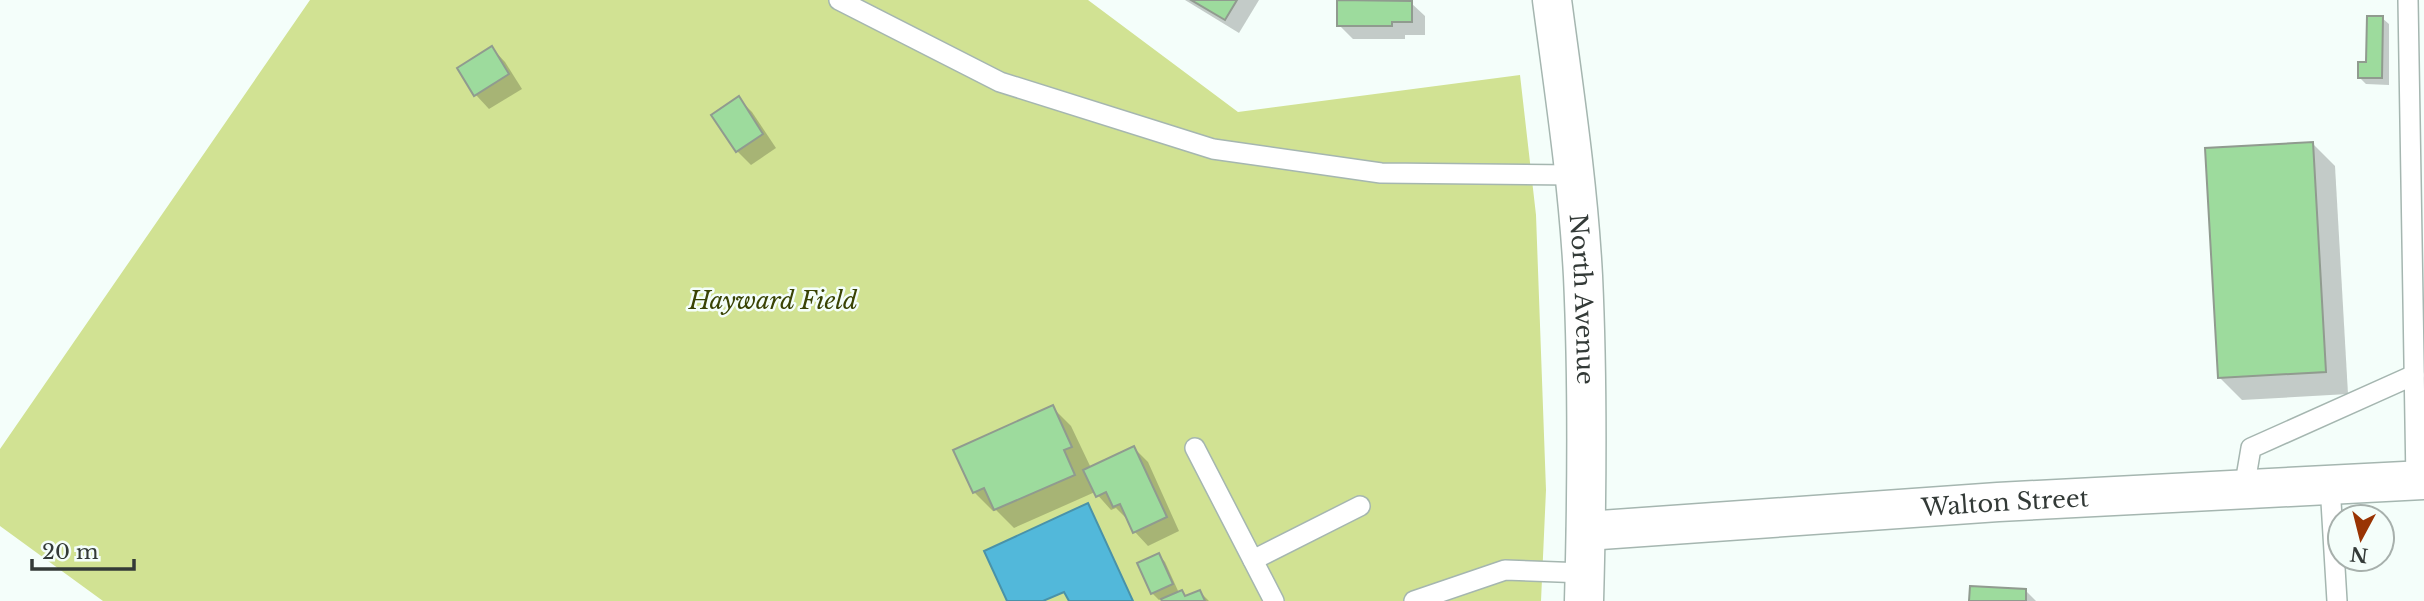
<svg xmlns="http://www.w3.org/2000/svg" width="2424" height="601" font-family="'Libre Baskerville',serif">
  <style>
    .green { fill: #d1e293 }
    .water { fill: #52b8da; stroke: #4992a9; stroke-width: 2 }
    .shadow { fill: #0003 }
    .building { fill: #9ddb9d; stroke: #909b8f; stroke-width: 2 }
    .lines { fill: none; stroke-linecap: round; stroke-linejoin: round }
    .lane-casing { stroke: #a5b6b0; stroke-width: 22 }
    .street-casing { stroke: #a5b6b0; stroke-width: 41 }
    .secondary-casing { stroke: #a5b6b0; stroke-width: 41 }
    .lane { stroke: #fff; stroke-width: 19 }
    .street { stroke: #fff; stroke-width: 38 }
    .secondary { stroke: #fff; stroke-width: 38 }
    .labels { text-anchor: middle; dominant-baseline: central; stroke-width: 5; stroke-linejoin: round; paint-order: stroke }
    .park-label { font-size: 24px; font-style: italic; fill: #394304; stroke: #f4fefa }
    .street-label { font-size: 24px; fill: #333a37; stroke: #f4fefa }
  </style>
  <rect width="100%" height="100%" fill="#f4fefa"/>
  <path class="green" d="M310 0H1088L1238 112 1520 75 1536 215 1546 490 1541 601H103L0 526V449Z"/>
  <path class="water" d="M1088 503 1133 601H1069L1064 592 1043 601H1007L984 551Z"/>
  <g class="shadow">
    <path d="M1185 0H1259L1239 33Z"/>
    <path d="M1339 0H1407V3H1411L1425 16V35H1405V39H1353L1339 25Z"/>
    <path d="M2382 18 2389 24V85L2366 84 2360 78 2368 63Z"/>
    <path d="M492 48 505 62 522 89 489 109 476 95 459 68Z"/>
    <path d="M738 98 752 112 776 148 751 165 737 151Z"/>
    <path d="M2313 144 2335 166 2348 394 2242 400 2219 377Z"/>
    <path d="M1052 407 1071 426 1091 468 1134 448 1148 462 1179 531 1148 546 1135 532 1128 520 1116 508 1111 510 1095 492 1014 528 996 510 993 511 974 492Z"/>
    <path d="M1159 555 1165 562 1179 593 1182 592 1187 597 1200 592 1209 601H1164L1163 598 1159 600 1152 593Z"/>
    <path d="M2026 591 2036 601H1971Z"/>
  </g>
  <g class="building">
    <path d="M1191 0H1237L1225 20Z"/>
    <path d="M1337 0 1412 1V22H1392V26H1337Z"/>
    <path d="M2367 16H2383L2382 78H2358V62H2366Z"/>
    <path d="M492 46 509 74 474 96 457 68Z"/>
    <path d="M739 96 763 134 736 152 711 115Z"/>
    <path d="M2313 142 2326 372 2218 378 2205 148Z"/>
    <path d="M1053 405 1072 447 1064 450 1075 475 994 510 984 488 973 493 953 450Z"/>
    <path d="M1134 446 1167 517 1133 533 1120 504 1113 507 1106 492 1096 497 1083 470Z"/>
    <path d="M1159 553 1173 584 1151 594 1137 563Z"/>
    <path d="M1970 586 2026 589V601H1969Z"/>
    <path d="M1182 590 1185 596 1200 590 1205 601H1162L1161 599Z"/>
  </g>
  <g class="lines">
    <defs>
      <g id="lane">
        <path d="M839 0 1000 82 1213 149 1381 173 1574 175"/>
        <path d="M2408 0 2416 481"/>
        <path d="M1195 448 1274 601"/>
        <path d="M2330 485 2337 601"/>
        <path d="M2244 489 2251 448 2414 375"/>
        <path d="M1253 560 1360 506"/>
        <path d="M1414 601 1505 570 1585 573"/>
      </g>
      <g id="street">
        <path id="s1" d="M1586 531 1998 502 2424 480"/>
      </g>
      <g id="secondary">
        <path id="s2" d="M1552 0C1564 91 1578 183 1583 276 1588 384 1587 493 1584 601"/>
      </g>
    </defs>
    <use href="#lane" class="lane-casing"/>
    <use href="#street" class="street-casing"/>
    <use href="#secondary" class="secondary-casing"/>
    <use href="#lane" class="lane"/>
    <use href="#street" class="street"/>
    <use href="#secondary" class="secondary"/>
  </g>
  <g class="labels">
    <g class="park-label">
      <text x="773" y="300">Hayward Field</text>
    </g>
    <g class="street-label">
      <text stroke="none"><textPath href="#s2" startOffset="301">North Avenue</textPath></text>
      <text stroke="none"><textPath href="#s1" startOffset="420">Walton Street</textPath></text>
    </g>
  </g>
  <g transform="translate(2361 538) rotate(187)"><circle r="33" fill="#f4fefa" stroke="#a7b0ac" stroke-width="2"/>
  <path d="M0-5L12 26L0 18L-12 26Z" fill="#993403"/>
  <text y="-10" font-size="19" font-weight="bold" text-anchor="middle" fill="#333a37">N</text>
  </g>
  <path d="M32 559v10h102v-10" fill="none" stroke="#333a37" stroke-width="3.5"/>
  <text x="42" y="559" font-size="21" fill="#333a37" stroke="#f4fefa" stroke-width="5" paint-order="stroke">20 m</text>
</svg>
